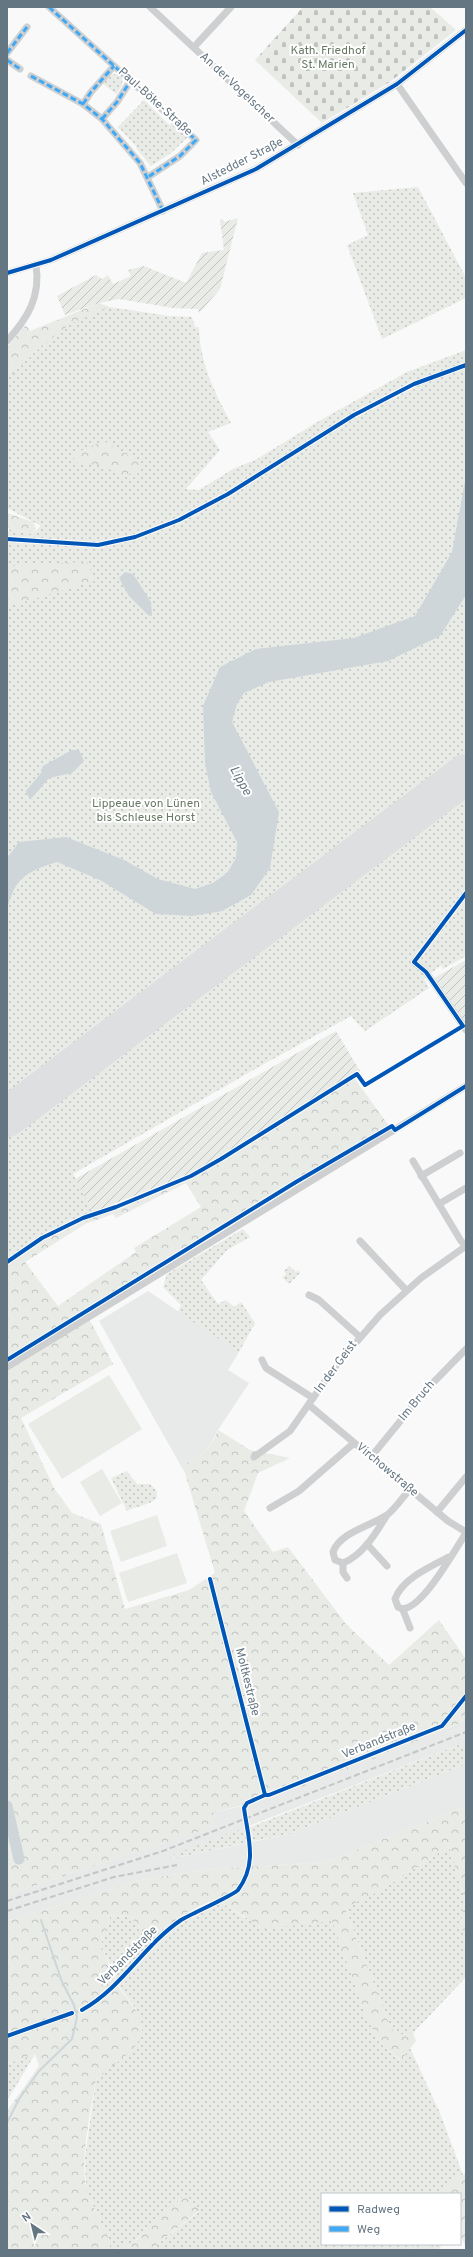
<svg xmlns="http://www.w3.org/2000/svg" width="473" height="2257" font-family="Overpass,sans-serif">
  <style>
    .built { fill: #e8e9e9 }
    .grass { fill: url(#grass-dots) }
    .forest { fill: url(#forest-crowns) }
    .cemetery { fill: url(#cemetery-stones) }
    .garden { fill: url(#garden-furrows) }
    .pitch { fill: #e8ebe6 }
    .water { fill: #ced6d9 }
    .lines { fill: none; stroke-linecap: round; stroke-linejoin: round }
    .stream { stroke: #ced6d9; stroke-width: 2 }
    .river { stroke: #ced6d9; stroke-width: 11 }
    .runway { stroke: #dedfe0; stroke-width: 40 }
    .minor { stroke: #cecfd0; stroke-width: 7 }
    .rail { stroke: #c3c5c6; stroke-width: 2; stroke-dasharray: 6 3; stroke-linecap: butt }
    .quiet { stroke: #3fa9f5; stroke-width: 3; stroke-dasharray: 6 3; stroke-linecap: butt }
    .cycleway-casing { stroke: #fff; stroke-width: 6 }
    .cycleway { stroke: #0057b8; stroke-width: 4 }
    .labels { text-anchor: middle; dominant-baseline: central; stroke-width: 4; stroke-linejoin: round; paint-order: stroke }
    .park-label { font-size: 12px; fill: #687a64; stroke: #fff }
    .street-label { font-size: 12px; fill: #657683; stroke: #fff }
    .water-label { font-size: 13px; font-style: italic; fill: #60757c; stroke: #fff }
  </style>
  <defs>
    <pattern id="grass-dots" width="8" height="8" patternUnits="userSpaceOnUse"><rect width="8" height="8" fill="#e8ebe6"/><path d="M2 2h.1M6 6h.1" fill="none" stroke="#c0c3c0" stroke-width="1.8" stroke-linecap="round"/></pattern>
    <pattern id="forest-crowns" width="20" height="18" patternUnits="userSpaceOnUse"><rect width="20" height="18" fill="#e8ebe6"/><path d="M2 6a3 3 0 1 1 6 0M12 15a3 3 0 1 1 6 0" fill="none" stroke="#c0c3c0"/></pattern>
    <pattern id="cemetery-stones" width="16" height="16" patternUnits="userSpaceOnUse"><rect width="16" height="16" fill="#e8ebe6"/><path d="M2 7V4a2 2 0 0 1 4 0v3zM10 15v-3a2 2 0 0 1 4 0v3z" fill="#c0c3c0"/></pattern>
    <pattern id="garden-furrows" width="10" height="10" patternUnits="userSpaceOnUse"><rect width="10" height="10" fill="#e8ebe6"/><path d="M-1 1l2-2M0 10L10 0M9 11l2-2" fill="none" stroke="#c0c3c0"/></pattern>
  </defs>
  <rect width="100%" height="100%" fill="#f9f9f9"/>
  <g class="built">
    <path d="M148 1291 239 1352 228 1370 249 1383 218 1430 209 1446 197 1458 181 1466 99 1321Z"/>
    <path d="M466 1721V1742L246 1827 171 1859 289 1834 466 1764V1806L326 1862 201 1870 135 1881 7 1921V1895L214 1826 213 1812 244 1806 312 1782Z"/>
  </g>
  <g class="grass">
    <path d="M115 74H119C125 82 122 86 116 94L102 83 107 76Z"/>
    <path d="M144 100 169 125 173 122 188 137 171 153 151 166 136 148 137 147 118 127Z"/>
    <path d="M418 187 466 278V298L382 339 347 245 368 235 353 193Z"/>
    <path d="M110 307 169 316 192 317 195 327H199C200 364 214 391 231 423L208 432 220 450 186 489 199 490 233 469 257 459 319 421 407 372 466 350V956L443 969 441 965 424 979 429 988 365 1031 351 1016 264 1064 73 1174 93 1212 94 1221 87 1223 84 1219 48 1237 7 1263V534L10 529 32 534 41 526 7 508V379L40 347 70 323Z"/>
    <path d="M243 1229 250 1237 227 1250 201 1280 218 1304 226 1300 234 1307 241 1302 255 1323 239 1352 178 1312 181 1305 163 1287 167 1274Z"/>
    <path d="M289 1266 296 1272 298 1270 300 1273 289 1284 282 1277 286 1274 284 1271Z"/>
    <path d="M127 1471 137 1484H150L157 1491V1498C150 1505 137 1506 127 1511L111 1478Z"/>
    <path d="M466 1742V1764L289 1834 253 1841 250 1827Z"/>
    <path d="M246 1827 249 1842 171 1859 170 1856Z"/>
    <path d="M449 1846 465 1900 461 1924 466 1943V1977L413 2033 403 2035 391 2029 345 1907 381 1890Z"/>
    <path d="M219 1901 245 1918 312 1923 332 1920 366 2016 379 2042 400 2060 410 2048 440 2113 463 2175 455 2178 442 2194H322V2244H413L409 2250H150L200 2211 185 2195C167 2212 135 2250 109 2250L110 2242 86 2190 85 2157 96 2080 133 2047 136 2009 118 1985 101 1944 110 1917 131 1916 147 1941 189 1911Z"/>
    <path d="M35 2054 7 2101V2064Z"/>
  </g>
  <g class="forest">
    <path d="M99 303 110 307 70 324 40 347 7 379V347L26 325 30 331Z"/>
    <path d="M104 441 138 461 142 473 120 475 102 465 79 464 71 455Z"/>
    <path d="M7 513 33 522 36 529 32 534 7 528Z"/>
    <path d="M87 562 95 581 7 607V566Z"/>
    <path d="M352 1075 389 1126 85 1311 113 1364 21 1418 54 1488 72 1513 101 1524 125 1609 189 1590 215 1573 185 1473 181 1466C198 1458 211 1449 218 1430L250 1450 290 1458 258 1473 244 1511 273 1552 288 1547 346 1624 389 1665 439 1620 466 1659V1721C384 1753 299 1795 213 1812L215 1826 7 1895V1263L48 1237 84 1219 87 1223 25 1262 58 1306 136 1252 134 1248 201 1207 186 1183 116 1218 113 1214 94 1221 92 1215 190 1174Z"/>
    <path d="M466 1806V1943L461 1924 465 1900 449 1846 381 1890 345 1908 391 2029 403 2035 413 2033 416 2041 401 2060 379 2042 366 2016 332 1921 264 1929 216 1899 189 1911 147 1941 131 1916 110 1917 101 1944C106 1957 111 1971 117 1984 125 2000 150 2017 140 2038 134 2052 108 2069 96 2080 91 2107 79 2166 87 2191 93 2208 103 2225 110 2242L109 2250H7V2111L39 2066 35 2054 7 2064V1921L135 1881 201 1870 326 1862Z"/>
    <path d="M466 2174V2247L460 2235V2194H442L455 2178Z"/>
    <path d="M185 2195 200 2210 150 2250H116L138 2239Z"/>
    <path d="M413 2244H443L438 2250H410Z"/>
  </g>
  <path class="cemetery" d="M303 7H430L456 30 390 82 322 123 255 60Z"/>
  <g class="garden">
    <path d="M238 218 220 289 199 313 198 309 173 308 119 299 99 303 65 315 57 296 96 275 102 279 108 275 113 284 131 276 128 270 144 266 186 283 202 253 224 250 220 220 223 219 224 222Z"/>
    <path d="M466 960V1025L434 978Z"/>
    <path d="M336 1031 360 1071 190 1174 93 1212 75 1179Z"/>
  </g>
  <g class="pitch">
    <path d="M109 1375 142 1429 62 1479 28 1424Z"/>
    <path d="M102 1469 122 1503 100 1516 80 1482Z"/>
    <path d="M157 1515 167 1546 121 1562 110 1531Z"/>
    <path d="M177 1553 187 1583 128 1602 119 1573Z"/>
  </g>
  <g class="water">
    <path d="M466 476V595L440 636 388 661 269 682 244 693 237 704 232 722 279 812 270 868 251 895 222 911 211 913 192 916 156 914 100 880 57 862C26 872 15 877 7 910V858L19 842 66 837 124 860 158 879 195 889 213 883 227 873 236 858 237 842 211 792 205 763 203 706 220 667 256 649 354 638 415 616 452 552Z"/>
    <path d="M125 572 133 574 151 602 152 616 148 615 129 596 119 578Z"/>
    <path d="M72 750H79L84 761 72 773 49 778 30 800 26 791 41 773 43 766Z"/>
  </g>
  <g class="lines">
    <path class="stream" d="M7 2123 19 2099 39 2071 72 2039 77 2017 74 2005 62 1982 41 1920"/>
    <path class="river" d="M7 1806 19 1859"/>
    <path class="runway" d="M7 1117 466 774"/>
    <g class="minor">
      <path d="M49 7 196 140 180 156 148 177"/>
      <path d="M150 7 298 145"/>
      <path d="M194 47 231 7"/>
      <path d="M7 53 27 27"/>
      <path d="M7 60 20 69"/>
      <path d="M31 76 83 104 102 119 140 163 163 211"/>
      <path d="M397 84 466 183"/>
      <path d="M83 104 91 92 114 66"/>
      <path d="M102 119 117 102 131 80"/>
      <path d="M7 273 51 260 256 169 397 84 466 30"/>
      <path d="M7 341C27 319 41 297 36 265"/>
      <path d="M414 962 426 972 466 1030"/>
      <path d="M413 1161 461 1241 466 1246"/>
      <path d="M421 1176 460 1153"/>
      <path d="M439 1204 466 1188"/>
      <path d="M360 1241 406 1290"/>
      <path d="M309 1295 319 1300 360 1337"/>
      <path d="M262 1360 266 1368 313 1398"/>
      <path d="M7 1367 466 1086"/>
      <path d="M309 1405 448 1521 466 1532"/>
      <path d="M254 1457 290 1431 334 1368 380 1315 421 1278 466 1246"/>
      <path d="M371 1457 424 1392 466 1349"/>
      <path d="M270 1508 299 1491 354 1443"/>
      <path d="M437 1512 466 1477"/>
      <path d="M387 1515C376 1533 363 1555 343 1563L335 1560 333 1552C340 1532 371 1526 387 1515 395 1509 403 1497 410 1489"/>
      <path d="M367 1544 387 1566"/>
      <path d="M449 1557C431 1566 402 1579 395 1599L398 1607C417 1620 457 1546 466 1533"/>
      <path d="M343 1563V1572L347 1578"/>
      <path d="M403 1610 410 1628"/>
    </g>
    <g class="rail">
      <path d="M7 1901 163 1851 466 1732"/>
      <path d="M7 1911 114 1877 177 1865"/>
    </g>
    <g class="quiet">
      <path d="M49 7 196 140 180 156 148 177"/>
      <path d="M7 53 27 27"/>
      <path d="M7 60 20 69"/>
      <path d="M31 76 83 104 102 119 140 163 163 211"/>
      <path d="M83 104 91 92 114 66"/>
      <path d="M102 119 117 102 131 80"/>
    </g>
    <defs>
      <g id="cycleway">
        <path d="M7 273 51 260 256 169 397 84 466 30"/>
        <path d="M7 539 98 545 135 537 179 520 228 494 354 415 414 384 466 365"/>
        <path d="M7 1262 42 1238 83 1218 116 1207 191 1176 221 1159 357 1074 365 1085 463 1026 426 972 414 962 466 893"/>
        <path d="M7 1360 296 1182 392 1126 395 1130 466 1086"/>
        <path d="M265 1795H269L442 1726 466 1696"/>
        <path d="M82 2010C122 1988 144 1945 181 1920 191 1914 234 1895 238 1890 258 1863 248 1838 244 1808L247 1803 265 1795 210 1579"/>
        <path d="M7 2036 72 2013"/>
      </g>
    </defs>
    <use href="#cycleway" class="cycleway-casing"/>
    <use href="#cycleway" class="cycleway"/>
  </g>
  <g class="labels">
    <g class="park-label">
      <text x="328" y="51">Kath. Friedhof<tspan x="328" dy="14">St. Marien</tspan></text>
      <text x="146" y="804">Lippeaue von Lünen<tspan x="146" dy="14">bis Schleuse Horst</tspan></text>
    </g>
    <g class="street-label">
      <text transform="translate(237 88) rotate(43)">An der Vogelscher</text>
      <text transform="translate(155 102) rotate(42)">Paul-Böke-Straße</text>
      <text transform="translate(242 162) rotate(-27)">Alstedder Straße</text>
      <text transform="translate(336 1367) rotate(-53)">In der Geist</text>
      <text transform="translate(417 1401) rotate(-50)">Im Bruch</text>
      <text transform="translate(387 1470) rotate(40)">Virchowstraße</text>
      <text transform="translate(247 1682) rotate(76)">Moltkestraße</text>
      <text transform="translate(379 1741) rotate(-22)">Verbandstraße</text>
      <text transform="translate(128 1956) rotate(-45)">Verbandstraße</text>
    </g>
    <g class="water-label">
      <text transform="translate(240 781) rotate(61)">Lippe</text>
    </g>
  </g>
  <rect width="473" height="2257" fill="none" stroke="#657683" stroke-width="16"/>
  <rect x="321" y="2193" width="140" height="52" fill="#ffffff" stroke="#c1c8cd"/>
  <rect x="329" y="2206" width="20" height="6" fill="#0057b8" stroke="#c1c8cd"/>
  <text x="357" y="2213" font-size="12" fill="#657683">Radweg</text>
  <rect x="329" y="2226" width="20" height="6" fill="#3fa9f5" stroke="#c1c8cd"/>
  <text x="357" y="2233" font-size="12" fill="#657683">Weg</text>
  <g transform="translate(32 2225) rotate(325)" stroke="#ffffff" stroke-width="3" paint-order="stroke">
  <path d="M0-3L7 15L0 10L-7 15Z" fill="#657683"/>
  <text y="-6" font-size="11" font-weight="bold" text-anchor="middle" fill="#657683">N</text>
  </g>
</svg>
